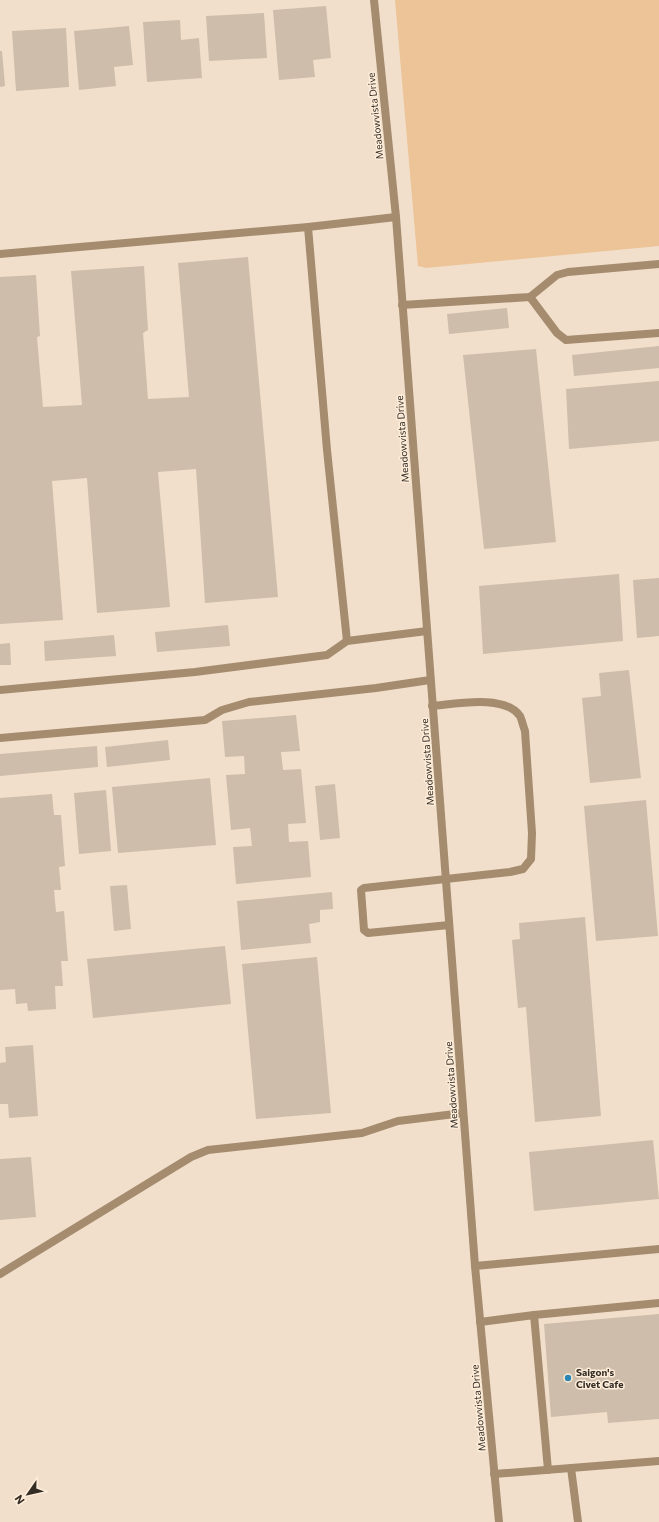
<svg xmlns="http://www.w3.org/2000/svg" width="659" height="1522" font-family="Commissioner,sans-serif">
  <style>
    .green { fill: #ecc497 }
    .building { fill: #cebdaa }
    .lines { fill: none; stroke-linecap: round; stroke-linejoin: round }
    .lane { stroke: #a58c6f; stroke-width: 8 }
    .street { stroke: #a58c6f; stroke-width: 8 }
    .poi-dot { fill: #2d85b3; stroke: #feedd9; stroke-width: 1.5 }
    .labels { text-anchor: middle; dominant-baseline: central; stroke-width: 3; stroke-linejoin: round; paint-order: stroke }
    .street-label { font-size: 10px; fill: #342d26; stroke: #feedd9 }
    .poi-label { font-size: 10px; font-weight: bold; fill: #342d26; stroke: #feedd9; text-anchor: start }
  </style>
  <rect width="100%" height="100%" fill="#f1dfcc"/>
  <path class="green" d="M395 0H659V246L426 268 418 266Z"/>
  <g class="building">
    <path d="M326 6 331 58 313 60 315 77 279 80 273 10Z"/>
    <path d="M264 13 267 58 209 61 206 16Z"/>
    <path d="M180 20 181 40 199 38 202 78 147 82 143 22Z"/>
    <path d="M129 26 133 65 114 67 116 86 79 90 74 31Z"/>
    <path d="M66 28 69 87 16 91 12 31Z"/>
    <path d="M0 51H2L5 86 0 87Z"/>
    <path d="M248 257 278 597 205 603 196 469 158 472 170 607 97 613 87 478 52 481 63 620 0 624V277L36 275 40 336 37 337 43 407 82 405 71 271 144 266 148 330 143 333 148 399 189 397 178 263Z"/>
    <path d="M507 308 509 328 449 334 447 314Z"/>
    <path d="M659 346V368L574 376 572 355Z"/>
    <path d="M536 349 556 542 484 549 463 355Z"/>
    <path d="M659 381V441L569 449 566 389Z"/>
    <path d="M619 574 623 641 483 654 479 586Z"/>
    <path d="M659 578V636L637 638 633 580Z"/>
    <path d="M228 625 230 646 157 652 155 632Z"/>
    <path d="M114 635 116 656 45 661 44 641Z"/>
    <path d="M10 643 11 665H0V644Z"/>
    <path d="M629 670 641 778 590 783 582 698 601 696 599 673Z"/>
    <path d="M296 715 300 751 281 752 283 770 301 769 306 823 288 824 289 842 308 841 311 877 236 884 233 847 252 846 250 828 231 830 226 775 245 774 244 756 225 757 222 721Z"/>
    <path d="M168 740 170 760 107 767 105 747Z"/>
    <path d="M97 746 98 767 0 776V754Z"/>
    <path d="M210 778 216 845 118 853 112 787Z"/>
    <path d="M335 784 340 838 320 840 315 786Z"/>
    <path d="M106 790 111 851 79 854 74 793Z"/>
    <path d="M52 794 54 815H61L65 866 59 867 61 890H54L56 912 64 911 68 961H61L63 986H55L56 1009 28 1011 27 1003 16 1004 15 989 0 990V798Z"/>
    <path d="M646 800 658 936 596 941 584 806Z"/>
    <path d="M127 885 131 929 114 931 110 886Z"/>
    <path d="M332 892 333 909 320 910V922L309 924 311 943 241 950 237 901Z"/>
    <path d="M585 917 601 1116 535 1122 526 1007 518 1008 512 940 520 939 519 923Z"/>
    <path d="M225 946 231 1004 93 1018 87 959Z"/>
    <path d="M317 957 331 1113 256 1119 242 964Z"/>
    <path d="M33 1045 38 1116 9 1118 8 1104H0V1063L6 1062 5 1047Z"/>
    <path d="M653 1140 659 1199 534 1211 529 1152Z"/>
    <path d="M31 1157 36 1217 0 1220V1159Z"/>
    <path d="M659 1314V1419L608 1423 607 1412 551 1417 544 1324Z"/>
  </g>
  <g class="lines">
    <g class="lane">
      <path d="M308 227 327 450 347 641"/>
      <path d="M0 254 308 227 396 217"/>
      <path d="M530 297 557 333 566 340 659 333"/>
      <path d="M402 305 530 297 557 275 568 272 659 264"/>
      <path d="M0 690 195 672 327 655 347 641 427 631"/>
      <path d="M432 706C455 704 505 694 520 716 522 720 523 726 525 731L532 833 531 859 523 869 510 872 364 888 361 890 364 930 368 933 449 925"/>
      <path d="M0 738 205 720 222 710 249 702 376 688 430 680"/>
      <path d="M475 1266 659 1249"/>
      <path d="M0 1274 191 1157 208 1150 362 1133 398 1121 463 1113"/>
      <path d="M534 1315 659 1303"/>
      <path d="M480 1322 534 1315 548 1470"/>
      <path d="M571 1468 578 1522"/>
      <path d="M494 1474 659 1461"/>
    </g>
    <path class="street" d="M374 0 396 217 475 1266 499 1522"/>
  </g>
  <circle class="poi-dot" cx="568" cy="1378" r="4"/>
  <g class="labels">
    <g class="street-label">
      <text transform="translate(375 116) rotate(-96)">Meadowvista Drive</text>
      <text transform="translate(402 439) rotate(-94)">Meadowvista Drive</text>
      <text transform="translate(427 762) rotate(-94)">Meadowvista Drive</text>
      <text transform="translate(451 1085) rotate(-94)">Meadowvista Drive</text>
      <text transform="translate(478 1408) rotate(-95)">Meadowvista Drive</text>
    </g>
    <g class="poi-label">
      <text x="576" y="1372">Saigon's<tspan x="576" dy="12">Civet Cafe</tspan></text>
    </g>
  </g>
  <g transform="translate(28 1494) rotate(236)" stroke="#feedd9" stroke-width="3" paint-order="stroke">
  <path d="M0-3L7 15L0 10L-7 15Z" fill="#342d26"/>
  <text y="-6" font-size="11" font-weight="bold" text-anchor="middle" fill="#342d26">N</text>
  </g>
</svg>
